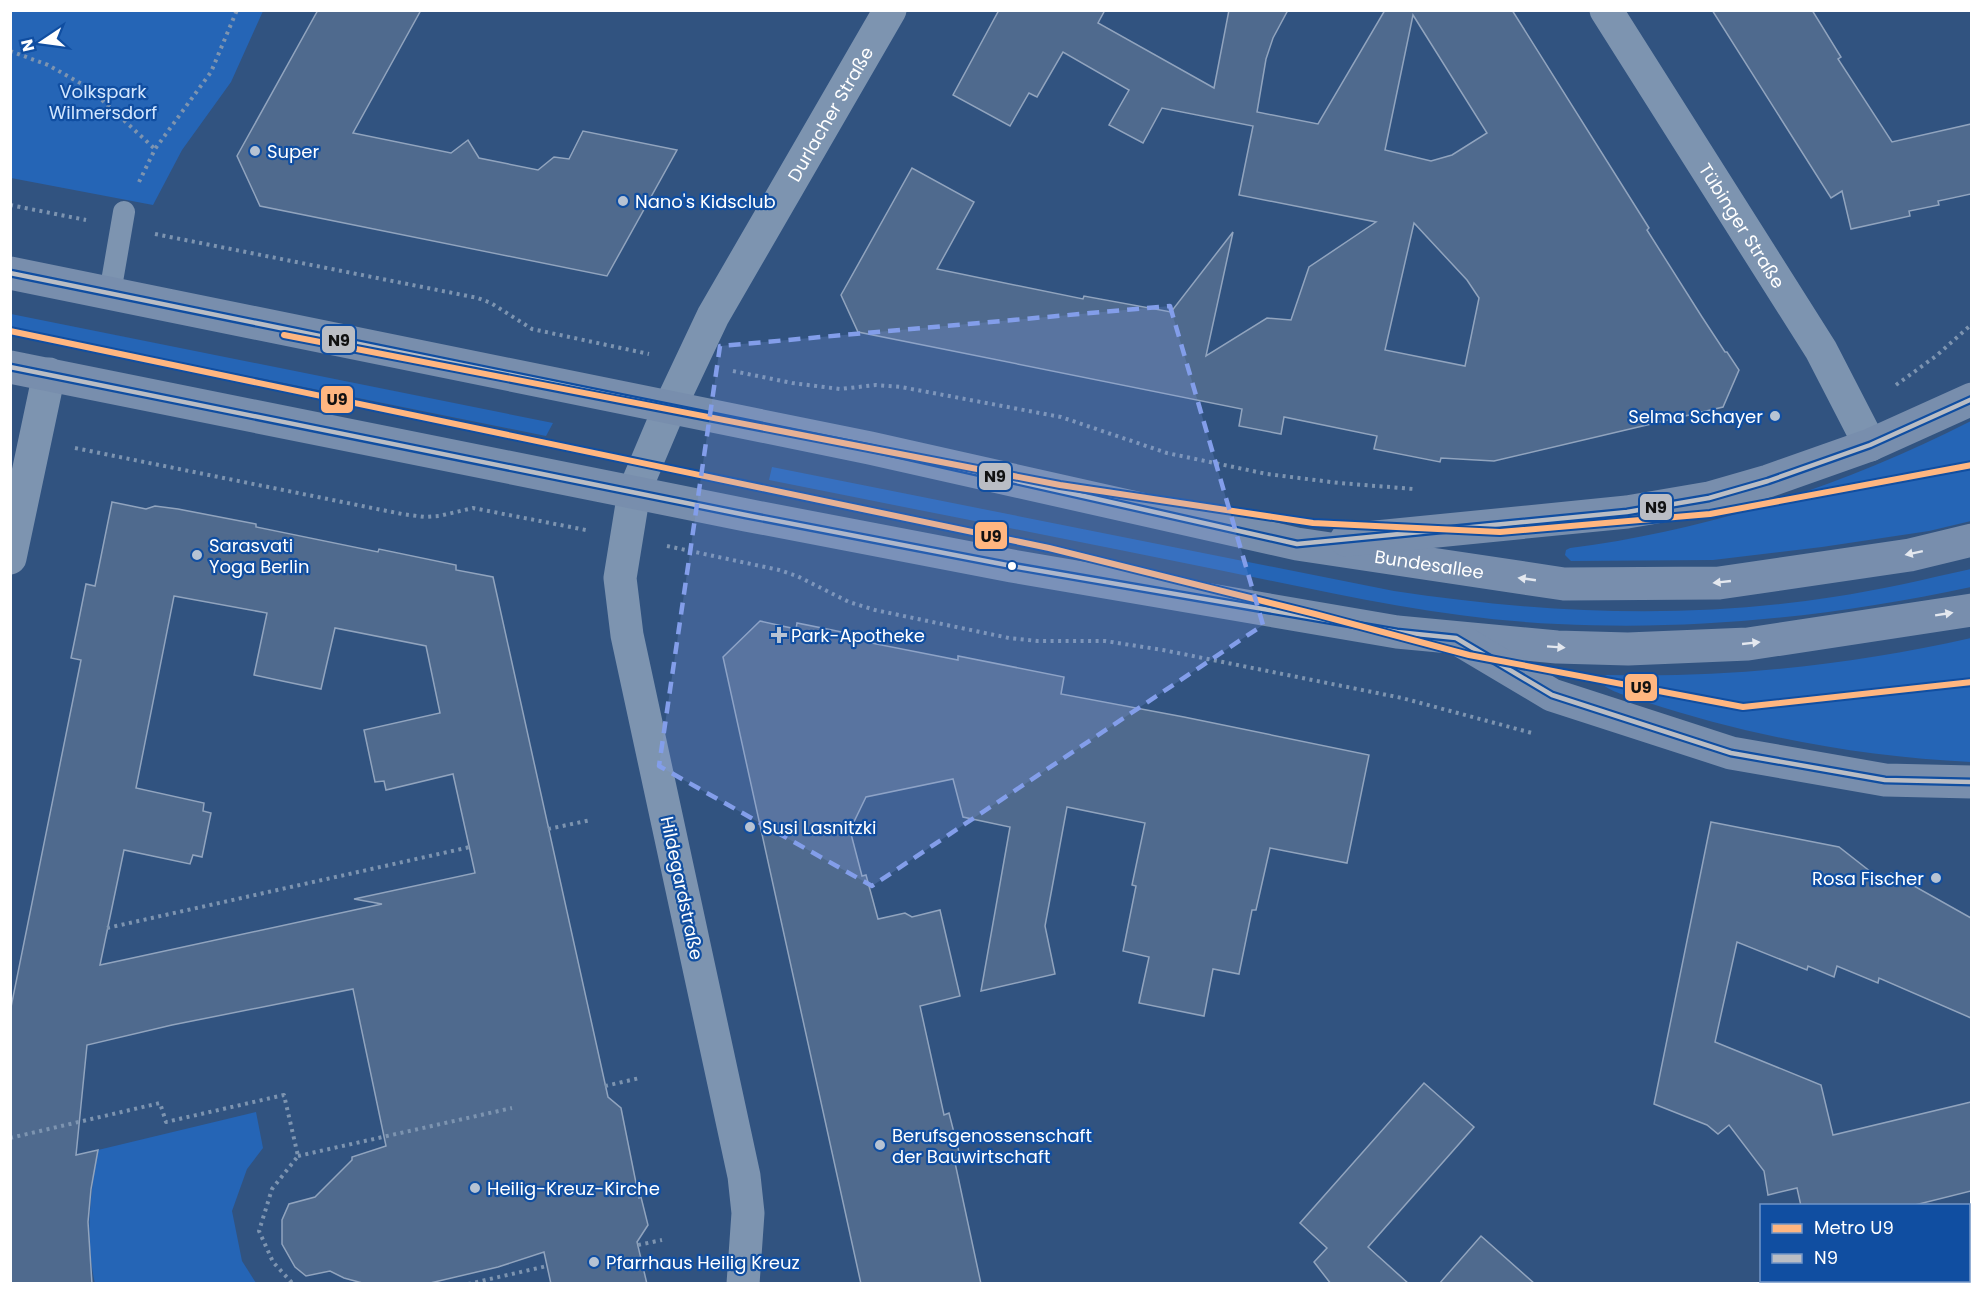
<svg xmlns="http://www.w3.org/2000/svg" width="1982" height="1294" font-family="Poppins,sans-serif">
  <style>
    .green { fill: #2565b6 }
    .building { fill: #4f6a8e; stroke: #91a4be; stroke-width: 1.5; fill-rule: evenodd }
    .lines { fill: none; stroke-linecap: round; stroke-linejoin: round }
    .path { stroke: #7d94b0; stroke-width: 4; stroke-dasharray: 3 4.5; stroke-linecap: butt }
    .lane { stroke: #7d94b0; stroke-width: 22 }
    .street { stroke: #7d94b0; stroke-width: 33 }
    .secondary { stroke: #788ead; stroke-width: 33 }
    .bus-1-casing { stroke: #104ea1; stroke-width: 9 }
    .bus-1 { stroke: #babdc4; stroke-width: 4.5 }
    .metro-1-casing { stroke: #104ea1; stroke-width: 10 }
    .metro-1 { stroke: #ffb680; stroke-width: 6 }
    .oneway { fill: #e4e8ef }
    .marked { fill: #839eea; fill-opacity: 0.2; stroke: #839eea; stroke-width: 4.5; stroke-dasharray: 12 8; stroke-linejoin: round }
    .poi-dot { fill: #b7c3d3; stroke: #104ea1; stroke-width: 2 }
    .bus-dot { fill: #fff; stroke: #104ea1; stroke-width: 2 }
    .labels { text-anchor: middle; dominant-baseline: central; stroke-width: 4.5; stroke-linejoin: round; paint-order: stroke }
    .park-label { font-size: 18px; fill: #d2e6fe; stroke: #104ea1 }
    .street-label { font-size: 18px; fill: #fff; stroke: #104ea1 }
    .poi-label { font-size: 18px; fill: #fff; stroke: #104ea1; text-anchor: start }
    .line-badge { stroke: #104ea1; stroke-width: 2 }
    .pale-badge-label { font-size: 16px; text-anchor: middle; font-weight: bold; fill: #111 }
  </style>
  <rect width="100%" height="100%" fill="#315380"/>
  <g class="green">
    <path d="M10 11 11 10 263 11 231 82 182 150 153 205 11 178Z"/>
    <path d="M10 314H11L553 423 546 436 11 328Z"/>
    <path d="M1971 421V521L1929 531 1822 547 1713 560 1571 561 1565 555 1566 550 1570 548C1712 530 1844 485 1971 421Z"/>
    <path d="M772 467 1394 591C1539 613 1688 620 1833 597 1880 590 1926 579 1971 569V587C1835 616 1698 631 1558 624 1441 619 1328 592 1214 569 1066 539 918 510 769 480Z"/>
    <path d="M1971 638V762C1861 757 1750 736 1646 702 1635 698 1605 691 1601 682L1602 677 1607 675C1730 678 1852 665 1971 638Z"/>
    <path d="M256 1112 263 1148 247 1169 232 1211 242 1261 256 1283 95 1284C85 1238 90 1195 98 1150Z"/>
  </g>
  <g class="building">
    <path d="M318 10H421L353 133 451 153 468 140 479 158 538 170 554 157 569 159 583 131 677 150 607 276 260 206 237 156Z"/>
    <path d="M999 10H1105L1098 23 1214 88 1229 10H1288L1273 38 1266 59 1257 112 1318 124 1385 10H1512L1649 228 1647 230 1702 317 1725 352H1727L1739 370 1723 407 1494 461 1441 458 1440 462 1374 449 1377 436 1284 417 1281 434 1239 426 1242 409 858 332 841 295 912 168 974 202 937 269 1083 299 1084 296 1171 312 1233 232 1206 356 1267 318 1291 320 1309 267 1376 222 1239 195 1253 126 1162 108 1143 143 1109 125 1129 90 1063 52 1037 97 1029 93 1010 126 953 95ZM1413 15 1487 133 1452 155 1431 161 1385 150ZM1414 223 1467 280 1479 298 1465 366 1385 350Z"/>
    <path d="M1712 10H1812L1841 57 1838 59 1892 142 1971 124V194L1938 201 1939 205 1909 211 1910 216 1851 229 1842 191 1831 198Z"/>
    <path d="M112 502 146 509 155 506 178 509 256 524V527L378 552 379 549 456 565V570L493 577 608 1097 621 1108 639 1198 641 1197 648 1225 637 1242 647 1284H551L544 1252 498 1267 426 1284H366L344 1278 330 1271 306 1276 295 1267 282 1244V1220L289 1204 315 1197 352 1160V1157L386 1146 353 989 172 1025 87 1045 76 1155 98 1150 91 1189 88 1222 92 1284H10L11 1007 81 660 71 658 78 624 86 584 95 586ZM174 596 267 613 254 675 287 682 321 689 335 628 426 646 440 713 364 730 375 782 384 781 386 790 453 774 475 873 354 899 382 904 100 965 124 850 190 864 193 855 202 857 211 813 203 811 204 803 136 788Z"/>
    <path d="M760 621 796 629 797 623 867 637 866 642 958 660V656L1064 677 1061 694 1184 717 1369 755 1347 863 1270 848 1256 910H1252L1239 974 1213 969 1204 1016 1139 1003 1149 957 1123 951 1136 886 1132 885 1145 823 1067 807 1045 926 1055 974 981 991 1010 827 963 817 953 779 866 797 850 830 862 876 866 875 878 919 905 913 912 917 940 910 960 996 920 1006 944 1115 949 1113 960 1156 954 1158 981 1284H861L723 657Z"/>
    <path d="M1711 822 1839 847 1885 883 1891 873 1971 918V1018L1879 978 1878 983 1837 966 1834 977 1808 966 1807 970 1737 942 1715 1042 1821 1085 1833 1135 1971 1102V1191L1911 1206H1801L1797 1188 1768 1195 1764 1171 1729 1125 1718 1134 1707 1125 1654 1104Z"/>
    <path d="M1424 1083 1474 1127 1368 1247 1409 1284H1331L1314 1262 1327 1248 1300 1223Z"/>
    <path d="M1481 1236 1535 1284H1439Z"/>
  </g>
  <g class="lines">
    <g class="path">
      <path d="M10 51 48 65 89 88 155 149"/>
      <path d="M139 182 155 149 211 72 237 10"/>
      <path d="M10 205 86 220"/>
      <path d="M155 234 478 298 491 303 532 329 649 354"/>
      <path d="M733 371 792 383 840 389 876 385 901 387 1061 417 1167 453 1267 474 1339 483 1414 489"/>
      <path d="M1896 385 1936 356 1972 324"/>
      <path d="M75 448 402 514 425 517 439 516 473 508 586 530"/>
      <path d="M667 546 779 570 797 576 849 602 875 610 1009 638 1037 641H1105L1163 650 1402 698 1532 733"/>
      <path d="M548 829 591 820"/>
      <path d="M107 928 470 847"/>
      <path d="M605 1086 640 1078"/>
      <path d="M10 1138 160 1103 166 1122 284 1095 298 1156 272 1189 259 1231 273 1262 293 1284"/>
      <path d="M298 1156 512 1108"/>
      <path d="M638 1245 662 1240"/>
      <path d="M468 1284 547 1266"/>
    </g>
    <path class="lane" d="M110 293 124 212"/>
    <g class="street">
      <path id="s1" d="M1606 10 1821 350 1870 445"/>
      <path d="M10 558 49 374"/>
      <path id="s2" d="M743 1284 748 1213 744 1176 627 635 620 578 634 492 670 407 713 316 890 10"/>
    </g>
    <g class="secondary">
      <path id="s3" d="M10 273 870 448 1297 544 1564 584 1719 583 1910 555 1972 540"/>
      <path d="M10 367 746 515 1012 566 1397 632 1557 647 1628 649 1748 644 1972 610"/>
      <path d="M1346 540 1627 512 1709 498 1768 481 1870 445 1972 399"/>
      <path d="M1463 642 1552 695 1731 753 1885 780 1972 782"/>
    </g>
    <defs>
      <g id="bus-1">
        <path d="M10 273 870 448 1297 544 1627 512 1709 498 1768 481 1870 445 1972 399"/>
        <path d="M10 367 746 515 1012 566 1397 632 1456 638 1552 695 1731 753 1885 780 1972 782"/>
      </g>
    </defs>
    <use href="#bus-1" class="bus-1-casing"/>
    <use href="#bus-1" class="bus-1"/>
    <defs>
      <g id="metro-1">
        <path d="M10 331 1049 548 1315 614 1469 655 1743 707 1972 682"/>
        <path d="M284 335 1060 485 1313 523 1500 532 1710 514 1972 465"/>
      </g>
    </defs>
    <use href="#metro-1" class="metro-1-casing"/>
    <use href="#metro-1" class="metro-1"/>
  </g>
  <defs><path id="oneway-solid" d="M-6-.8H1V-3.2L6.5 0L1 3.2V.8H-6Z" transform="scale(1.5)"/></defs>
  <g class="oneway">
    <use href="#oneway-solid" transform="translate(1914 553) rotate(168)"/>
    <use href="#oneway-solid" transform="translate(1527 579) rotate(-172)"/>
    <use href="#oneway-solid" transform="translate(1722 582) rotate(174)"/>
    <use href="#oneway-solid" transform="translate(1944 614) rotate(-9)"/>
    <use href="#oneway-solid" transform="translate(1751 643) rotate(-6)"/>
    <use href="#oneway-solid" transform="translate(1556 647) rotate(4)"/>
  </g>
  <path class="marked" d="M1170 306 1263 625 872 886 659 766 720 346Z"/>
  <g class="poi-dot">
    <circle cx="255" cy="151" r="6"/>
    <circle cx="623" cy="201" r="6"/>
    <circle cx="1775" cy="416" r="6"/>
    <circle cx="197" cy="555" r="6"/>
    <path d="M776 626h6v6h6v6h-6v6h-6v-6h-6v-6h6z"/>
    <circle cx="750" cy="827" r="6"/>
    <circle cx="1936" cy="878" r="6"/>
    <circle cx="880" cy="1145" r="6"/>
    <circle cx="475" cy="1188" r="6"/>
    <circle cx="594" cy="1262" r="6"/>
  </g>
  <circle class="bus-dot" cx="1012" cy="566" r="5"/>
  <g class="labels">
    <g class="park-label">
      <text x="103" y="91">Volkspark<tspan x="103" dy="21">Wilmersdorf</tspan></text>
    </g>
    <g class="street-label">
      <text stroke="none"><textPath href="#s2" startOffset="1233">Durlacher Straße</textPath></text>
      <text stroke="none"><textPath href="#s1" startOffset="255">Tübinger Straße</textPath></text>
      <text stroke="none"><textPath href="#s3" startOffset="1449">Bundesallee</textPath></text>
      <text transform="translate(682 888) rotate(78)">Hildegardstraße</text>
    </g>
    <g class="poi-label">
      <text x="267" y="151">Super</text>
      <text x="635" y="201">Nano's Kidsclub</text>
      <text x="1763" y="416" text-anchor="end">Selma Schayer</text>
      <text x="209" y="545">Sarasvati<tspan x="209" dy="21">Yoga Berlin</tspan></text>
      <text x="791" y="635">Park-Apotheke</text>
      <text x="762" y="827">Susi Lasnitzki</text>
      <text x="1924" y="878" text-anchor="end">Rosa Fischer</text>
      <text x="892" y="1135">Berufsgenossenschaft<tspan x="892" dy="21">der Bauwirtschaft</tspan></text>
      <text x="487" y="1188">Heilig-Kreuz-Kirche</text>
      <text x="606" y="1262">Pfarrhaus Heilig Kreuz</text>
    </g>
  </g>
  <g class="line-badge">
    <rect x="321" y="325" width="35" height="29" rx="6" fill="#babdc4"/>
    <rect x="320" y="385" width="34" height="29" rx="6" fill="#ffb680"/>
    <rect x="978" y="462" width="34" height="29" rx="6" fill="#babdc4"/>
    <rect x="1639" y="493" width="34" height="28" rx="6" fill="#babdc4"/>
    <rect x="974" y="521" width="34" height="29" rx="6" fill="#ffb680"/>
    <rect x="1624" y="673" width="34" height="29" rx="6" fill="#ffb680"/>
  </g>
  <g class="pale-badge-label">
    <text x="339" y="346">N9</text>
    <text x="337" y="405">U9</text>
    <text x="995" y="482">N9</text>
    <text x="1656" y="513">N9</text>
    <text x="991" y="542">U9</text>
    <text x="1641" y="693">U9</text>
  </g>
  <rect width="1982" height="1294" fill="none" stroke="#ffffff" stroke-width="24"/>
  <rect x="1760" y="1204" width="210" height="78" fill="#104ea1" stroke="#7095c7" stroke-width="1.5"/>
  <rect x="1772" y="1224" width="30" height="9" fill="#ffb680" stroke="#7095c7" stroke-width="1.5"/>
  <text x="1814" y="1234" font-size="18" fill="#ffffff">Metro U9</text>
  <rect x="1772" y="1254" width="30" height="9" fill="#babdc4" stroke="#7095c7" stroke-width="1.5"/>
  <text x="1814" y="1264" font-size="18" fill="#ffffff">N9</text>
  <g transform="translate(42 42) rotate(257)" stroke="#104ea1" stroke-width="4.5" paint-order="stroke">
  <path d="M0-4.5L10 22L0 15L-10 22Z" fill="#ffffff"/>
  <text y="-9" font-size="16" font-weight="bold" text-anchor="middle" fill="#ffffff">N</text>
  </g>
</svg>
